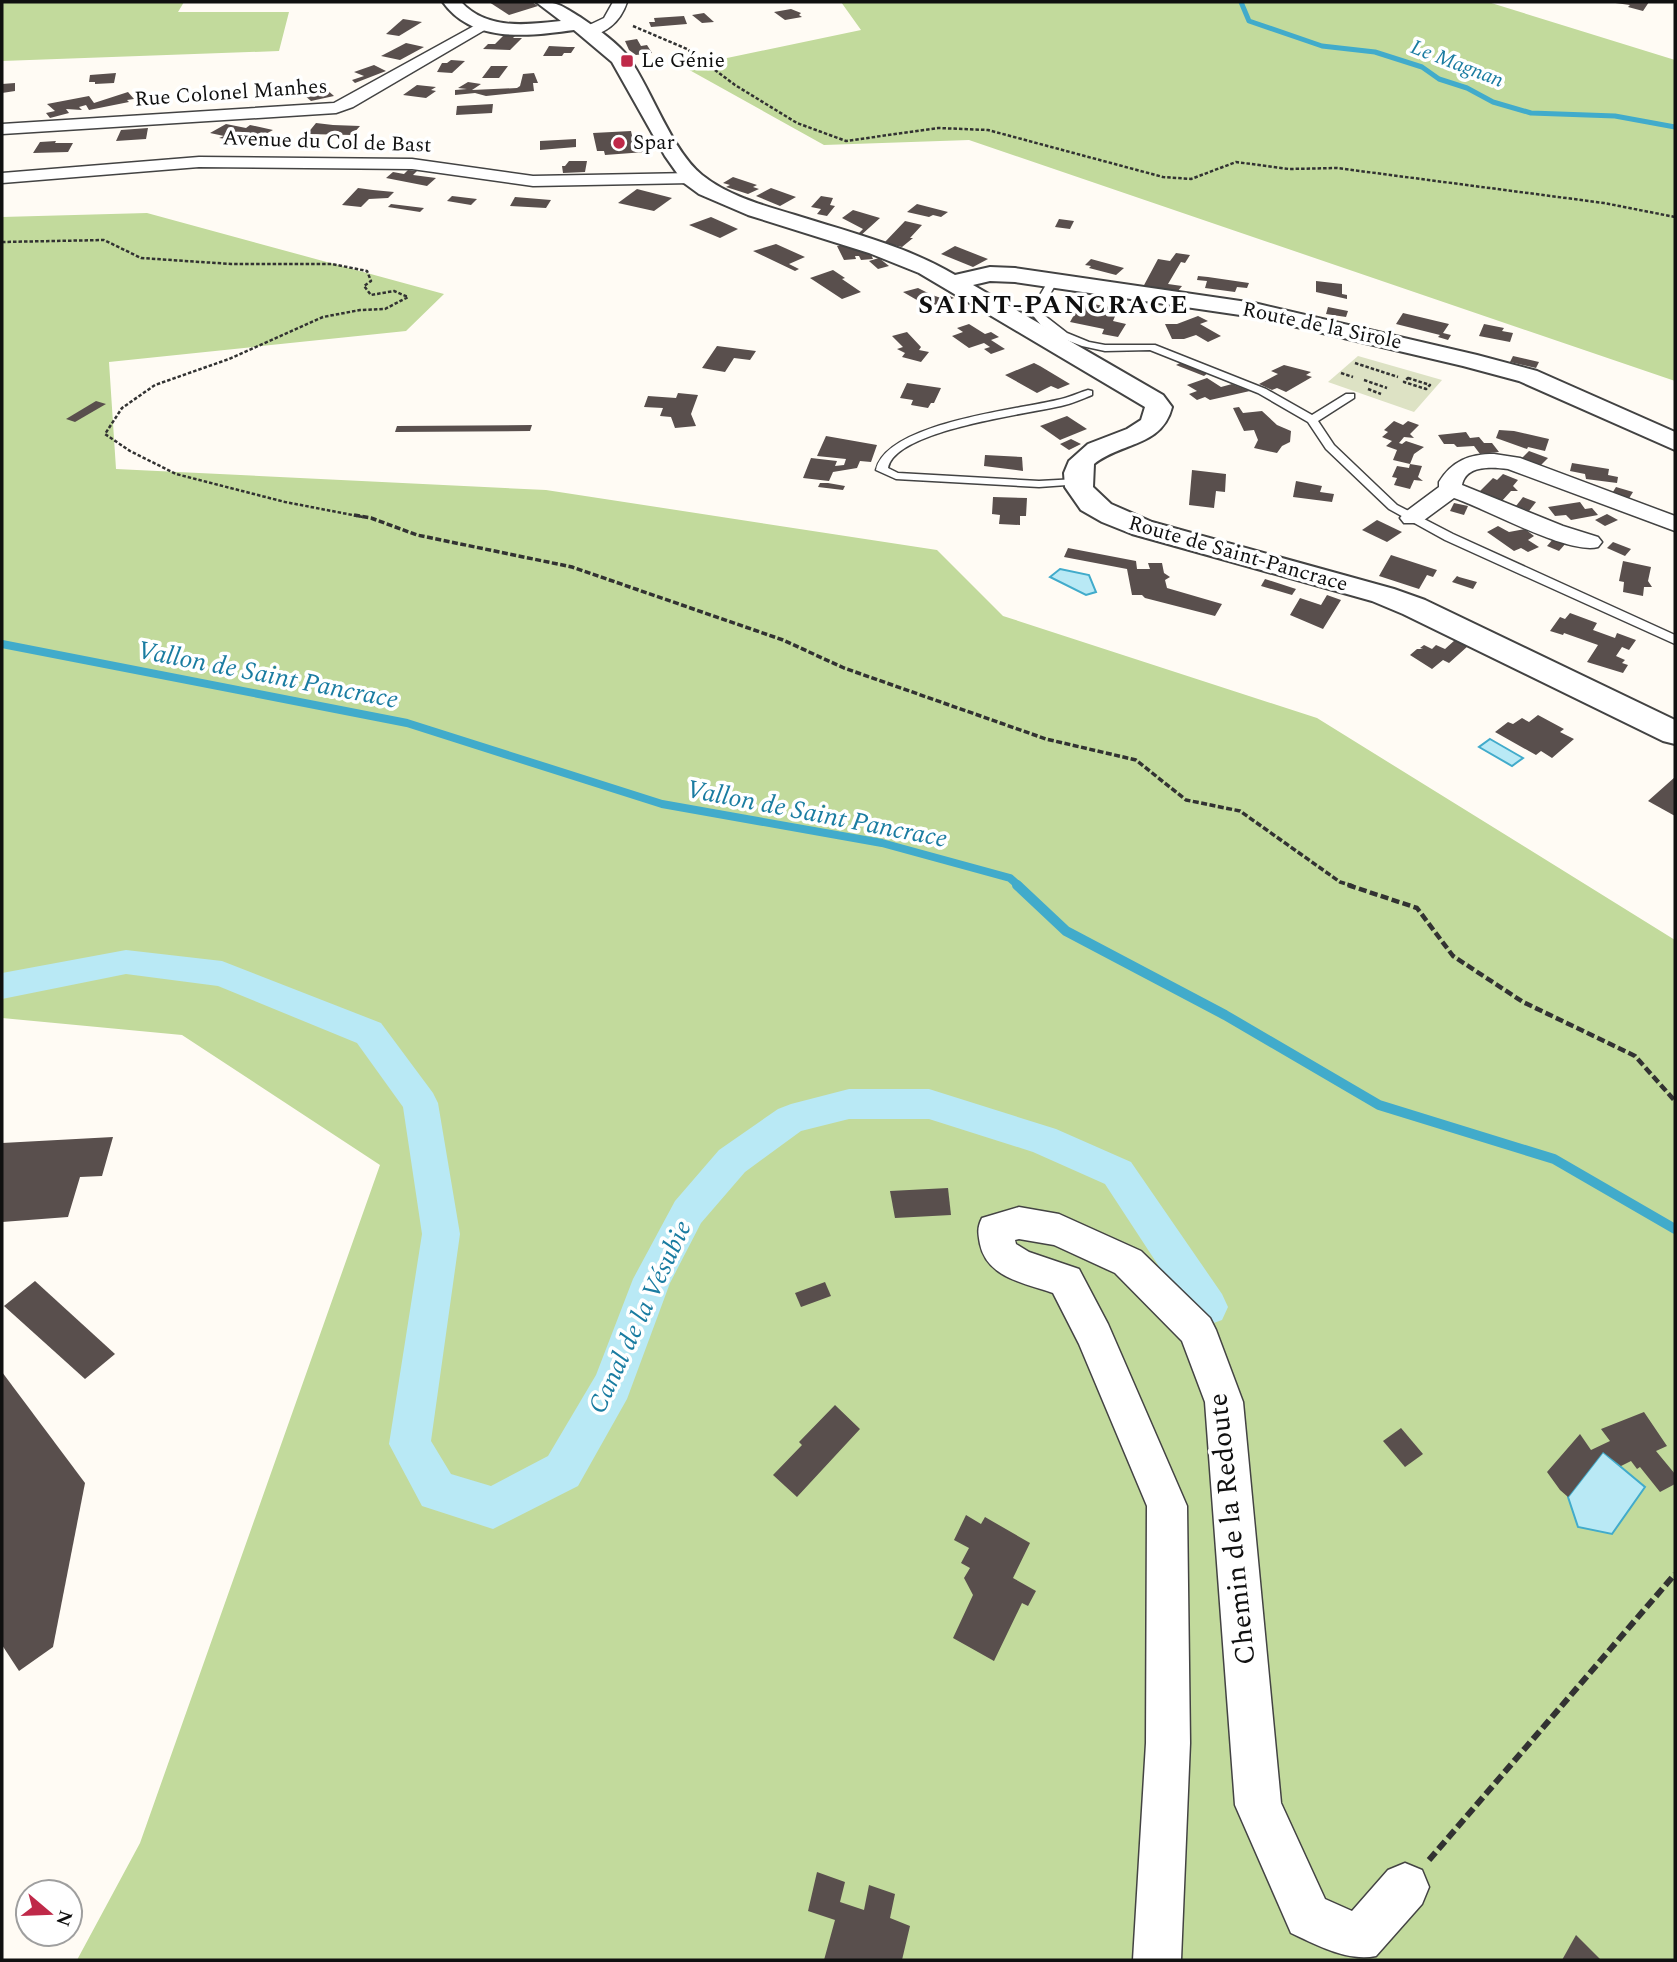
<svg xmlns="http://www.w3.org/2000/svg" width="1677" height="1962" font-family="Spectral,serif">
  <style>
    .forest { fill: #c2da9c }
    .cemetery { fill: #dde2c4 }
    .water { fill: #b9e9f5; stroke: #41abcb; stroke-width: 2 }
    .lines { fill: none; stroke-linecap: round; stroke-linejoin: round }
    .stream-far2 { stroke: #41abcb; stroke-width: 5 }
    .stream-far1 { stroke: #41abcb; stroke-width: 8 }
    .stream { stroke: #41abcb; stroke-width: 10 }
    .canal { fill: #b9e9f5; fill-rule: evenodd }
    .building { fill: #594f4d }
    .service-casing { stroke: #434343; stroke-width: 3 }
    .minor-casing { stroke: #434343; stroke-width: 3 }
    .tertiary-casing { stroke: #434343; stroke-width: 4 }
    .path-far3 { stroke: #323232; stroke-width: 2.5; stroke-dasharray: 3.5 2; stroke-linecap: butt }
    .path-far2 { stroke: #323232; stroke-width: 3.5; stroke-dasharray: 6 2.5; stroke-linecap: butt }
    .path-far1 { stroke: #323232; stroke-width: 4.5; stroke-dasharray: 8 3.5; stroke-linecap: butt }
    .path { stroke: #323232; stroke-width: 6; stroke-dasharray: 10 4.5; stroke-linecap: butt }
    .service { fill: #fff; fill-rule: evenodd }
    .minor { fill: #fff; fill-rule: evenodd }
    .tertiary { fill: #fff; fill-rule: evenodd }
    .poi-dot { fill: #bf2949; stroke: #fff; stroke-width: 2.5 }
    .labels { text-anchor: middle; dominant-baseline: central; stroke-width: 7; stroke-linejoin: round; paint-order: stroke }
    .far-poi-label { font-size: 21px; fill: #101010; stroke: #fff; text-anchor: start }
    .far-water-label { font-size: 21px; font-style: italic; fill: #1a7ca1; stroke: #fff }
    .far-street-label { font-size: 21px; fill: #101010; stroke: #fff }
    .far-district-label { font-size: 26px; font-weight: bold; letter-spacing: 2px; fill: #101010; stroke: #fff }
    .water-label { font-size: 26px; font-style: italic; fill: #1a7ca1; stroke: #fff }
    .near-street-label { font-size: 28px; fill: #101010; stroke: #fff }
  </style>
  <rect width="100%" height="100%" fill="#fffbf4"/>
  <g class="forest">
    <path d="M2 2H184L178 12H289L279 51 2 61Z"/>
    <path d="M841 2H1488L1675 60V381L969 140 824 145 684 67 861 30Z"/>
    <path d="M147 213 444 294 406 331 109 362 116 469 546 490 937 550 1003 616 1317 718 1675 940V1960H77L140 1843 380 1165 182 1035 2 1018V217Z"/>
  </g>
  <path class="cemetery" d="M1358 356 1442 380 1414 412 1328 382Z"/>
  <g class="water">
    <path d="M1060 569 1089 575 1096 592 1086 595 1050 577Z"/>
    <path d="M1490 739 1523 758 1512 766 1479 747Z"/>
    <path d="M1603 1452 1645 1487 1612 1534 1578 1527 1568 1497Z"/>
  </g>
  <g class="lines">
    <path class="stream-far2" d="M1241 2 1249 21 1322 46 1375 52 1422 67 1439 79 1467 88 1493 102 1531 113 1615 116 1675 127"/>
    <path class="stream-far1" d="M2 644 407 723 662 804 882 843 1010 878 1019 886"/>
    <path class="stream" d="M1017 885 1066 931 1225 1015 1379 1105 1554 1159 1675 1229"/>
    <path class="canal" d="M126 950 222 961 381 1023 433 1093 438 1103 460 1234 431 1441 451 1474 491 1486 548 1456 596 1375 633 1279 675 1201 719 1150 778 1109 791 1104 849 1089H929L1056 1129 1131 1162 1222 1294 1228 1307 1222 1320 1208 1325 1194 1320 1105 1184 1033 1152 929 1119H849L801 1131 745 1172 701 1223 670 1283 627 1399 578 1486 493 1529 422 1506 389 1444 422 1234 403 1107 357 1043 218 986 126 974 2 999V973Z"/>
  </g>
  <g class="building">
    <path d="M489 2H532L538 6 509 15Z"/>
    <path d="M1608 2H1649L1643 11 1628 7 1630 5Z"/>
    <path d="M791 9 801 13 799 15 802 17 785 20 774 12Z"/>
    <path d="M704 13 714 22 702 23 692 15Z"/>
    <path d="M684 16 687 24 651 27 649 22H655L654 18Z"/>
    <path d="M403 19 422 22 399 36 386 34Z"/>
    <path d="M506 33 517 34 513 38H522L510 50 483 49 488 44H495Z"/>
    <path d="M637 39 641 46 647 45 652 53 636 55 629 50 625 41Z"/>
    <path d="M406 43 424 47 400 60 381 56Z"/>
    <path d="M549 46 568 47H575L571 53H564L562 56H543Z"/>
    <path d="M451 60 465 61 452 73 437 72 442 63H447Z"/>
    <path d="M374 65 386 71 355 83 352 80 364 76 354 72Z"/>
    <path d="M491 66H508L499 78H482Z"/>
    <path d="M116 73 114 83 95 84V82H89L90 75Z"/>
    <path d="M534 73 538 83H533L534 91 486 96 475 93 455 95V90L467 89 458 88 468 82 481 84 472 90 517 88 520 86 523 74Z"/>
    <path d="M15 83V91L2 93V84Z"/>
    <path d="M417 85 436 87 431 90 436 91 426 98 403 95Z"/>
    <path d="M326 89 334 96 311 101 303 94Z"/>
    <path d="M128 92 134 99 127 100 129 102 89 110 86 105 79 107 82 110 66 109 69 113 50 118 46 113 55 111 47 104 89 96 94 103Z"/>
    <path d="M493 104 492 113 456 115 457 106Z"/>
    <path d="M316 123 333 125 360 126 352 135 307 134Z"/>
    <path d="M226 124 246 128 250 125 273 130 251 142 219 138 224 136 210 133Z"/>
    <path d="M148 128 146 139 116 141 121 130Z"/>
    <path d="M631 131 633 140 643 139 645 152 605 155 604 151H597L593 133Z"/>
    <path d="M576 139V147L540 150V141Z"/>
    <path d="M40 142 56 141 55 143H73L68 152 33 153Z"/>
    <path d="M569 161H587L585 172 563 173 562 166H565Z"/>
    <path d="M408 170 417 171 413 175 436 178 427 186 386 178 393 172 404 174Z"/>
    <path d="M733 177 757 185 753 187 759 189 748 194 726 187 730 185 723 183Z"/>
    <path d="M358 188 373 190 394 192 388 198 369 199 361 207 342 205Z"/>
    <path d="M771 188 796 197 780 206 756 196Z"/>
    <path d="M637 189 672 198 654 211 618 203Z"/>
    <path d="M452 196 477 199 471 205 447 201Z"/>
    <path d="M821 196 833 198 830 205 835 206 827 216 817 214 821 209 811 207Z"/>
    <path d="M515 197 551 200 546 208 510 206Z"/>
    <path d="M391 204 424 208 420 212 388 207Z"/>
    <path d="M917 204 948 212 941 217 933 215 929 217 907 212Z"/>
    <path d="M853 210 880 218 859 237 856 236 863 229 842 218Z"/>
    <path d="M711 217 738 229 720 238 689 225Z"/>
    <path d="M1059 219 1074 221 1070 229 1055 227Z"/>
    <path d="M905 221 922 225 910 238H913L902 247 884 243Z"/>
    <path d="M776 244 805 257 789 264 799 269 795 271 753 251Z"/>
    <path d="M850 245 855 249 869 250 873 259 861 260 859 256H855L856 259 844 260 837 246Z"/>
    <path d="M955 246 988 259 973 267 941 254Z"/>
    <path d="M1176 253 1190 255 1185 263 1181 262 1168 284 1182 286 1177 292 1143 287 1158 259 1170 261Z"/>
    <path d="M879 258 889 266 878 269 869 261Z"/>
    <path d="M1091 259 1124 268 1116 275 1089 268 1091 266 1085 265Z"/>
    <path d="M833 270 845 278 842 279 861 292 842 299 810 278Z"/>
    <path d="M1198 276 1208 277 1249 283 1247 288 1237 287 1235 292 1205 288 1207 281 1197 280Z"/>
    <path d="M1316 281 1342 284V294L1347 295V299L1316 292Z"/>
    <path d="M918 288 932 295 941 298 948 295 954 298 929 307 903 292Z"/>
    <path d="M1082 302 1115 308 1113 312 1116 314 1113 321 1126 324 1118 337 1102 334 1104 329 1070 322 1074 315 1065 313 1071 304 1080 306Z"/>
    <path d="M1328 307 1348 311 1346 317 1326 314Z"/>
    <path d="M1403 313 1449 324 1443 333 1451 335 1448 340 1438 337 1440 335 1396 324Z"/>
    <path d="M1198 316 1208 321 1200 324 1221 336 1208 342 1196 335 1184 339H1172L1165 324H1177Z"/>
    <path d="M969 324 985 334 991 332 999 337 991 340 1005 349 991 354 984 349 990 347 984 343 969 348 952 336 963 332 957 328Z"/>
    <path d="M1484 324 1504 328 1502 331 1513 333 1510 342 1479 336Z"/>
    <path d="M907 332 921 347 919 350 929 352 921 362 902 357 905 353 897 349 903 347 892 336Z"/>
    <path d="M717 346 756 351 750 360 734 358 725 372 702 368Z"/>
    <path d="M1513 356 1539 362 1536 368 1510 362Z"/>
    <path d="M1182 362 1208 373 1204 376 1176 365Z"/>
    <path d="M1034 363 1040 366 1070 384 1058 389 1051 386 1037 393 1005 375Z"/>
    <path d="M1284 365 1311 372 1306 375 1312 377 1286 392 1277 388 1272 390 1259 384 1278 374 1271 371Z"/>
    <path d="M1207 378 1221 387 1232 384 1250 391 1210 400 1205 397 1197 400 1189 394 1197 391 1187 385Z"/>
    <path d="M907 383 941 388 934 403H931L928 408 911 405 913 400 900 398Z"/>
    <path d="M678 393 698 395 691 414 696 426 675 428 671 417 660 416 663 408 644 407 648 396 676 398Z"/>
    <path d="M96 401 106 404 75 422 66 419Z"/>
    <path d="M1239 407 1243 413 1262 411 1277 425 1291 431 1290 442 1282 446 1277 453 1254 448 1258 440 1254 430 1244 431 1233 408Z"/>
    <path d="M1067 416 1087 429 1060 440 1040 426Z"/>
    <path d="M1394 421 1403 425 1408 421 1419 425 1410 434 1414 438 1404 437 1399 443 1402 444 1406 441 1424 447 1414 454 1410 464 1422 466 1418 477 1423 481 1414 480 1410 489 1394 485 1397 478 1392 477 1397 466 1409 468 1410 464 1393 460 1397 450 1386 446 1392 441 1382 437 1388 432 1384 430Z"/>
    <path d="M532 425 530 431 395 432 397 426Z"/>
    <path d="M1499 430 1514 431 1549 439 1545 451 1528 447 1527 449 1496 438Z"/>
    <path d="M1466 432 1470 438 1479 437 1484 443H1492L1499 452 1480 454 1474 446 1457 447 1454 444H1444L1438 435Z"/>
    <path d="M826 436 877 445 871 462 860 461 857 468 833 472 829 481 803 478 811 458 837 461 835 466 844 465 846 459 817 456Z"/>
    <path d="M1071 439 1081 444 1069 450 1060 444Z"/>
    <path d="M1529 451 1548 458 1539 467 1520 460Z"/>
    <path d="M985 455 1022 457 1023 471 984 466Z"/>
    <path d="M1572 463 1609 469 1608 475 1618 477 1617 483 1586 479 1585 474 1570 471Z"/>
    <path d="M1192 470 1226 474 1225 492 1216 491 1214 508 1189 505Z"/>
    <path d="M1503 474 1518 480 1513 486 1518 491H1511L1501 502 1478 493 1493 478 1497 480Z"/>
    <path d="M1296 481 1322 486 1320 492 1334 494 1332 502 1293 497Z"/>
    <path d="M820 483H828L845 486 843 490 818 487Z"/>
    <path d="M1616 487 1633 492 1628 500 1611 495Z"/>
    <path d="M993 497 1027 498 1026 516H1020V525L999 524 1000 515 992 514Z"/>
    <path d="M1523 497 1536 502 1529 511 1516 506Z"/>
    <path d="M1580 502 1585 509 1592 508 1598 515 1571 520 1566 515 1555 516 1548 507Z"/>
    <path d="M1454 503 1468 506 1464 515 1450 511Z"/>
    <path d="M1607 514 1618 520 1605 526 1595 520Z"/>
    <path d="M1377 520 1402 532 1387 542 1362 530Z"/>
    <path d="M1498 526 1509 532 1525 529 1534 536 1528 540 1539 547 1528 552 1521 548 1514 551 1487 532Z"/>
    <path d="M1554 538 1567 542 1559 551 1547 546Z"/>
    <path d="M1613 542 1631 549 1625 556 1607 548Z"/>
    <path d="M1068 548 1136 561 1137 569H1150L1148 563H1162L1164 573 1170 577 1165 580 1167 588 1222 604 1215 616 1145 598 1142 595H1132L1127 569 1064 557Z"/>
    <path d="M1391 555 1437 570 1433 577 1427 575 1419 589 1379 576Z"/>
    <path d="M1623 561 1651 567 1648 581 1652 587H1644L1643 596 1623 592 1624 582 1619 581Z"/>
    <path d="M1457 576 1459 577 1477 582 1473 589 1452 582Z"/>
    <path d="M1265 579 1296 589 1292 595 1261 586Z"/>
    <path d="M1327 595 1341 600 1323 629 1290 615 1300 598 1321 605Z"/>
    <path d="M1570 613 1597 623 1593 630 1615 638 1617 633 1636 640 1629 650 1622 647 1616 656 1625 660 1622 663 1628 665 1623 673 1587 662 1598 645 1564 633 1563 635 1550 631 1560 617 1565 619Z"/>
    <path d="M1455 640 1468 646 1449 663 1443 660 1432 669 1410 655 1417 649H1423L1420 648 1424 645 1432 649 1436 645 1445 649Z"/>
    <path d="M1538 715 1564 729 1560 732 1574 739 1552 758 1541 751 1536 755 1495 732 1508 722 1513 724 1522 718 1529 722Z"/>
    <path d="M1675 777V816L1648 801Z"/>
    <path d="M113 1137 102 1176 80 1177 68 1217 2 1222V1143Z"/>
    <path d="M948 1188 951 1215 895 1218 890 1191Z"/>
    <path d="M35 1281 115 1354 85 1379 4 1306Z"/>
    <path d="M825 1282 831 1296 801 1307 795 1293Z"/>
    <path d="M2 1372 85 1483 53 1647 19 1671 2 1645Z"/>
    <path d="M835 1405 860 1429 797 1497 773 1475 802 1445 799 1442Z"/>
    <path d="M1644 1412 1667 1446 1656 1451 1675 1474V1484L1660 1492 1640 1467 1637 1469 1631 1461 1621 1466 1603 1452 1568 1497 1560 1490 1547 1472 1580 1434 1591 1450 1610 1441 1601 1429Z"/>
    <path d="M1401 1428 1423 1454 1405 1467 1383 1441Z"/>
    <path d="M966 1515 981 1524 985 1517 1030 1543 1013 1578 1036 1591 1028 1606 1022 1603 994 1661 953 1638 973 1595 964 1578 970 1568 961 1563 969 1548 954 1540Z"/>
    <path d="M817 1872 845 1882 840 1902 864 1910 869 1885 895 1894 890 1918 910 1926 902 1960H824L835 1920 808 1911Z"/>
    <path d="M1576 1935 1601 1960H1562Z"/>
  </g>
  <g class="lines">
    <defs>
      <g id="service">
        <path d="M1050 278 1058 280 1040 312 1067 333 1089 342 1105 345H1155L1266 389 1312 415 1346 394H1354V398L1318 421 1334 445 1397 505 1453 534 1675 635V644L1445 540 1389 509 1326 449 1308 422 1258 393 1150 350 1105 351 1082 346 1059 337 1041 325 1030 312Z"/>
        <path d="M1088 390 1092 391V395C1082 399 1071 404 1061 406 1027 414 895 430 888 468L898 473 1039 481 1077 479 1083 482 1081 484 1039 487 896 479 876 470C886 423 1016 410 1057 400 1068 398 1078 393 1088 390Z"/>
      </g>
      <g id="minor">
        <path d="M613 2H627C621 21 604 38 583 34L581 31 583 28 604 18Z"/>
        <path d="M483 21 490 25 488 28 353 107 336 113 2 134V124L334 103Z"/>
        <path d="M199 157 412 159 533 176 692 173 701 178 692 183 533 186 412 169 199 167 2 183V173Z"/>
        <path d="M1494 454 1520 458 1675 516V531L1508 469C1491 467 1466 465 1462 485L1563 526 1598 537 1602 542 1598 547C1568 555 1487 509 1454 498L1420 523H1404L1400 518 1404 513 1439 487V482C1452 461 1469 454 1494 454Z"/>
        <path d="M1019 1207 1059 1214 1141 1251 1210 1318 1216 1330 1243 1402 1281 1803 1325 1899 1352 1911 1388 1870 1405 1863 1422 1870 1429 1887 1422 1904 1376 1956C1348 1962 1317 1945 1291 1933L1235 1805 1205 1402 1182 1341 1115 1273 1054 1245 1019 1239 1015 1240 1016 1244 1029 1252 1079 1269 1108 1324 1187 1506 1190 1743 1181 1960H1133L1146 1743 1147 1506 1079 1344 1053 1293C1025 1283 987 1278 980 1244 978 1233 977 1228 982 1218Z"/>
      </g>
      <path id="tertiary" d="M443 2H461C487 30 526 25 561 21L536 2C558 1 562 6 580 17 596 28 617 42 629 58 652 91 672 151 702 175 728 196 765 206 795 215 849 232 906 246 955 275L990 267 1015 268 1254 303 1477 355 1537 371 1675 432V450L1519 381 1463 366 1254 317 1015 282 990 281 973 285 1163 395 1172 407C1162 447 1121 442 1094 464L1093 487 1111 504 1152 522 1394 589 1425 600 1675 720V744L1663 741 1403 614 1372 601 1132 534 1102 522 1081 510 1065 487 1064 473 1069 461 1088 444 1127 429 1141 420 1145 407 919 273 869 253 748 215 699 194 684 183 665 156 612 62 574 30C529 36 473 44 443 2Z"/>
    </defs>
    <use href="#service" class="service-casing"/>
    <use href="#minor" class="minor-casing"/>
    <use href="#tertiary" class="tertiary-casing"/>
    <g class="path-far3">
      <path d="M633 26 687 49 735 85 797 123 846 141 938 128 988 130 1163 177 1191 179 1236 162 1289 169 1337 168 1604 203 1675 217"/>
      <path d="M2 242 104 240 141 258 231 264H332L367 271 371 281 364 286 371 295 394 291 408 297 385 309 360 310 323 317 229 359 155 385 122 408 105 434 130 451 176 474 285 502 363 517"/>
      <path d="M1355 363 1398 377"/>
      <path d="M1341 373 1353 377"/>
      <path d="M1408 378 1430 385 1426 389 1404 382Z"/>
      <path d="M1364 380 1387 388"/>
      <path d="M1368 389 1381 394"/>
    </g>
    <path class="path-far2" d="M354 515 371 518 417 535 572 567 783 640 844 668 1046 739 1136 760 1186 800 1240 811 1340 882 1353 886"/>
    <path class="path-far1" d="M1348 885 1417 908 1453 956 1523 1002 1635 1056 1675 1101"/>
    <path class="path" d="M1429 1860 1675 1574"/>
    <use href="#service" class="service"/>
    <use href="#minor" class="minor"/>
    <use href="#tertiary" class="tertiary"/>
  </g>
  <g class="poi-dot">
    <rect x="620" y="54" width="14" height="14" rx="3.5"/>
    <circle cx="619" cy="143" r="7"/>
  </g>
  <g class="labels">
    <g class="far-poi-label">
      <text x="641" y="61">Le Génie</text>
      <text x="633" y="143">Spar</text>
    </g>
    <g class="far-water-label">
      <text transform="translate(1457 64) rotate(21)">Le Magnan</text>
    </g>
    <g class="far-street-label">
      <text transform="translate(231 93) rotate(-4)">Rue Colonel Manhes</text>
      <text transform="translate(327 142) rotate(2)">Avenue du Col de Bast</text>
      <text transform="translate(1322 326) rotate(12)">Route de la Sirole</text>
      <text transform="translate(1238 554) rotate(16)">Route de Saint-Pancrace</text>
    </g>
    <g class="far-district-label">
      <text x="1054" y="305">SAINT-PANCRACE</text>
    </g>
    <g class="water-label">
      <text transform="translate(268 675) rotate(11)">Vallon de Saint Pancrace</text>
      <text transform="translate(817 814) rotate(11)">Vallon de Saint Pancrace</text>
      <text transform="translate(640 1317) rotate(-65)">Canal de la Vésubie</text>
    </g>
    <g class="near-street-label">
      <text transform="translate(1232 1529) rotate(-96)">Chemin de la Redoute</text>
    </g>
  </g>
  <rect width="1677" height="1962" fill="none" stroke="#101010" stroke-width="7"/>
  <g transform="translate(49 1913) rotate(109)"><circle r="33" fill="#ffffff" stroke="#9f9f9f" stroke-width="2"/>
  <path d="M0-5L12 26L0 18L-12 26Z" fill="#bf2949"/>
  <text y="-10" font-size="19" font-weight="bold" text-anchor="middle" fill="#101010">N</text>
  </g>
</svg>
